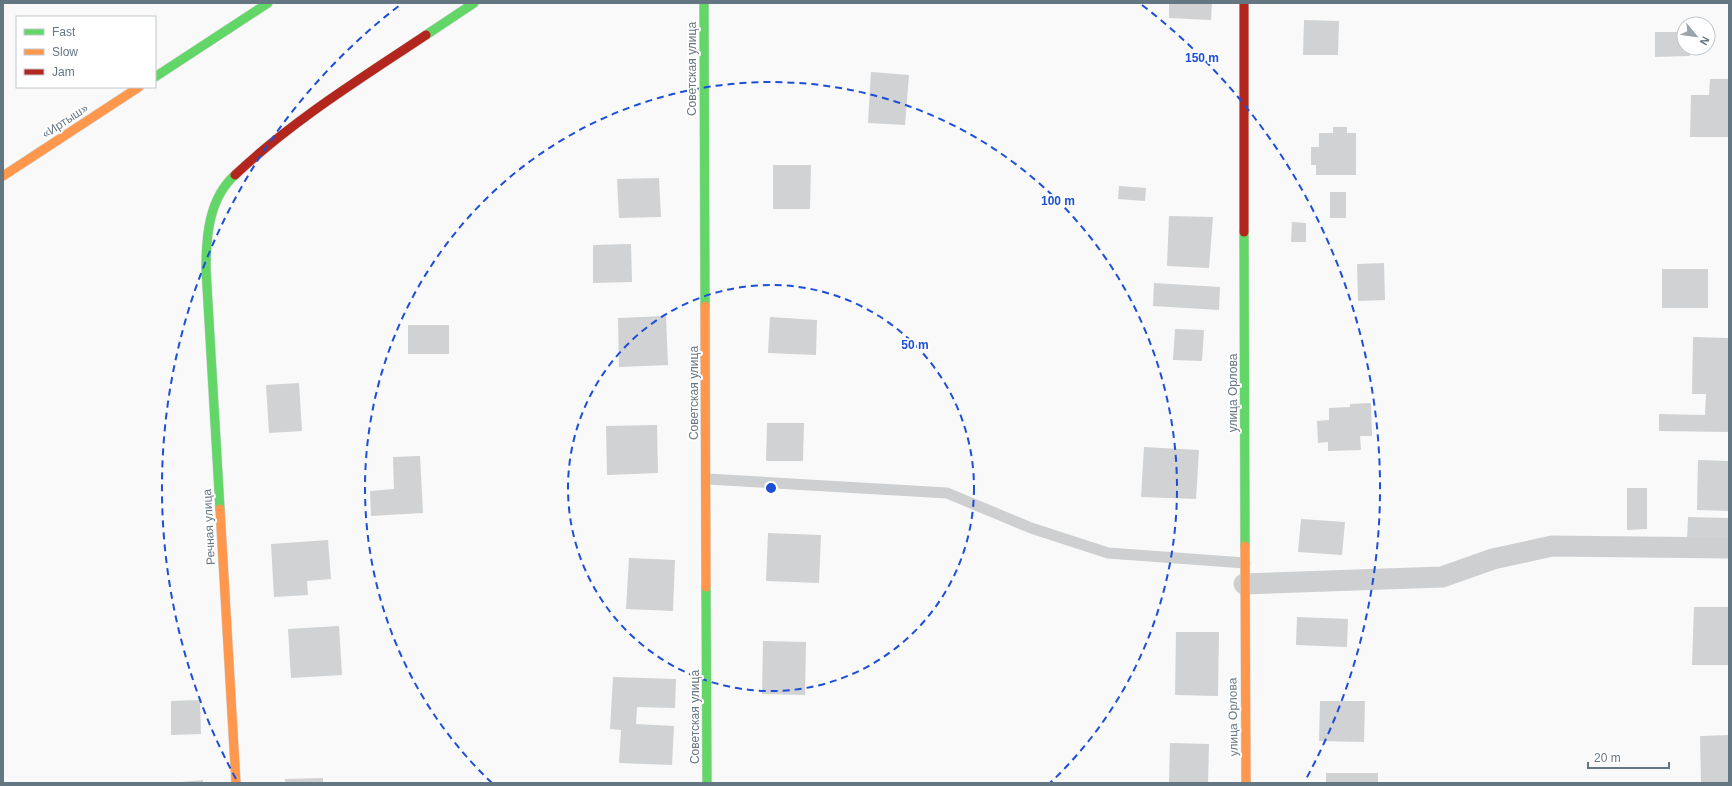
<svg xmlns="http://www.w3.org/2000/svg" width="1732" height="786" font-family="Helvetica,sans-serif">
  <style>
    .building { fill: #d0d2d3 }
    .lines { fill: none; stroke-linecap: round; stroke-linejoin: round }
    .fast-casing { stroke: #d5d6d7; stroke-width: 10 }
    .slow-casing { stroke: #d5d6d7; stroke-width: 10 }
    .jam-casing { stroke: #d5d6d7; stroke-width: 10 }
    .lane { stroke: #cecfd0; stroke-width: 11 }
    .street { stroke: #cecfd0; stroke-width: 21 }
    .fast { stroke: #63d668; stroke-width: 9 }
    .slow { stroke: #ff974d; stroke-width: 9 }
    .jam { stroke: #b3261e; stroke-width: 9 }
    .ring { fill: none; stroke: #1d4ed8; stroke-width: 2; stroke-dasharray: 7 5 }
    .labels { text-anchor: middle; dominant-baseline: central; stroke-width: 4; stroke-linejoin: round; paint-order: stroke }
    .street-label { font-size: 12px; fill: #657683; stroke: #fff }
    .centre { fill: #1d4ed8; stroke: #fff; stroke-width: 2 }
    .ring-label { font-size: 12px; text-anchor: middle; font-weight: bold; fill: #1d4ed8; stroke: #fff; stroke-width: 4; stroke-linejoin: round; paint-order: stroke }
  </style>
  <rect width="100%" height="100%" fill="#f9f9f9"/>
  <g class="building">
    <path d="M1169 3H1212L1211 20 1169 18Z"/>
    <path d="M1304 20 1339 21 1338 55H1303Z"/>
    <path d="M1655 32H1684V48H1690V56L1655 57Z"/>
    <path d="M871 72 909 75 905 125 868 123Z"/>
    <path d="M1710 79H1729V137H1690L1691 95H1709Z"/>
    <path d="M1333 127H1347V133H1356V175H1316V165H1311V147H1319V133H1333Z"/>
    <path d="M773 165H811L810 209H773Z"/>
    <path d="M659 178 661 217 619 218 617 179Z"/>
    <path d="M1119 186 1146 188 1145 201 1118 199Z"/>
    <rect x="1330" y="192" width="16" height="26"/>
    <path d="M1169 216 1213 217 1209 268 1167 266Z"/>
    <path d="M1292 222 1306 223V242H1291Z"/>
    <path d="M631 244 632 282 593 283V245Z"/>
    <path d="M1384 263 1385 300 1358 301 1357 264Z"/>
    <rect x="1662" y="269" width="46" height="39"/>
    <path d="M1154 283 1220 287 1219 310 1153 306Z"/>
    <path d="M666 316 668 365 619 367 618 318Z"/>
    <path d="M770 317 817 320 816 355 768 353Z"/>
    <rect x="408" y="325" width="41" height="29"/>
    <path d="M1175 329 1204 330 1202 361 1173 360Z"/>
    <path d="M1693 337 1729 338V432L1659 431V414L1705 415 1706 394H1692Z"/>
    <path d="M299 383 302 431 269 433 266 385Z"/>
    <path d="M1371 403 1372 436H1360L1361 450 1328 451V442L1318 443 1317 421 1329 420V408L1350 407V404Z"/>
    <path d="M767 423H804L803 461H766Z"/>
    <path d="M657 425 658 473 607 475 606 426Z"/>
    <path d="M1144 447 1199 450 1196 499 1141 497Z"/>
    <path d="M420 456 423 513 371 516 370 491 394 489 393 457Z"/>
    <path d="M1698 460 1729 461V511L1697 510Z"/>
    <path d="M1627 488H1647V529L1627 530Z"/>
    <path d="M1688 517 1729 518V541L1687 540Z"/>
    <path d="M1301 519 1345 522 1342 555 1298 552Z"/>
    <path d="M768 533 821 535 819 583 766 581Z"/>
    <path d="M328 540 331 579 307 581 308 595 274 597 271 544Z"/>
    <path d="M629 558 675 560 673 611 626 609Z"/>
    <path d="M1694 607H1729V665H1692Z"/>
    <path d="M1297 617 1348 619 1347 647 1296 645Z"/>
    <path d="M339 626 342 675 291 678 288 629Z"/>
    <path d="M1176 632H1219L1218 696 1175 695Z"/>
    <path d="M763 641 806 642 805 695 762 694Z"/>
    <path d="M613 677 676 679 675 708 637 707 636 724 674 726 672 765 619 763 621 730 610 729Z"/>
    <path d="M200 700 201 734 171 735V701Z"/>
    <path d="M1320 701H1365L1364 742 1319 741Z"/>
    <path d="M1729 735V783H1701L1700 736Z"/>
    <path d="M1170 743 1209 744 1208 783H1169Z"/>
    <rect x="1326" y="773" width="52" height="10"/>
    <path d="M323 778V783H285V779Z"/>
    <path d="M203 780V783H181V782Z"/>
  </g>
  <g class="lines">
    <defs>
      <g id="fast">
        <path d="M704 3 705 306"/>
        <path d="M426 35 474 3"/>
        <path d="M155 77 268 3"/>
        <path d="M1244 232 1245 546"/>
        <path d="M220 509 206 269C206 236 209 198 235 175"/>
        <path d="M706 587 707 783"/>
      </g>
      <g id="slow">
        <path d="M3 176 139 87"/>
        <path d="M705 306 706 587"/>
        <path d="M220 509 236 783"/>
        <path d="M1245 546 1246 783"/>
      </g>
      <g id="jam">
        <path d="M1244 3V232"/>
        <path d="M235 175C292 121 360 79 426 35"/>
      </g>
    </defs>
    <use href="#fast" class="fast-casing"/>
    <use href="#slow" class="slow-casing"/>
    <use href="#jam" class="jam-casing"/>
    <path class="lane" d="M707 479 947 493 1031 528 1108 553 1245 563"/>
    <path class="street" d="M1244 584 1442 577 1493 559 1552 546 1729 548"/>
    <use href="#fast" class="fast"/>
    <use href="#slow" class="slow"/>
    <use href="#jam" class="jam"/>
  </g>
  <g class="ring">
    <circle cx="771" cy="488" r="203"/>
    <path d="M492 783A406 406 0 1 1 1050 783"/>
    <path d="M236 779A609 609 0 0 1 400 5M1142 5A609 609 0 0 1 1306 779"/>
  </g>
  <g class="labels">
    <g class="street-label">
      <text transform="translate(692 69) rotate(-90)">Советская улица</text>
      <text transform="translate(65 121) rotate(-33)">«Иртыш»</text>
      <text transform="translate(694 393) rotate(-90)">Советская улица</text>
      <text transform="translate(1233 393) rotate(-90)">улица Орлова</text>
      <text transform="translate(209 527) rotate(-93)">Речная улица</text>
      <text transform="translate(695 717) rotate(-90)">Советская улица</text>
      <text transform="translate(1233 717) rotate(-91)">улица Орлова</text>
    </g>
  </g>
  <circle cx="771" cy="488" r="6" class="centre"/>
  <g class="ring-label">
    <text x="1202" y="62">150 m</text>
    <text x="1058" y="205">100 m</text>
    <text x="915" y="349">50 m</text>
  </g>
  <rect width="1732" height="786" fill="none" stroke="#657683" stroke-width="8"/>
  <rect x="16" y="16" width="140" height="72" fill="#ffffff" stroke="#c1c8cd"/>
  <rect x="24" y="29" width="20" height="6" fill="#63d668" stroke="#c1c8cd"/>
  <text x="52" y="36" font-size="12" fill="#657683">Fast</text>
  <rect x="24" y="49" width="20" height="6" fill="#ff974d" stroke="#c1c8cd"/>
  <text x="52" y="56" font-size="12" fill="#657683">Slow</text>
  <rect x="24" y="69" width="20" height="6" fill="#b3261e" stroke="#c1c8cd"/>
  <text x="52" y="76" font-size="12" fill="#657683">Jam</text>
  <g transform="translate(1696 36) rotate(119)"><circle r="19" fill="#ffffff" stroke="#c1c8cd"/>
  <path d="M0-3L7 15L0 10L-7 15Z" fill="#99a4ac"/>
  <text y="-6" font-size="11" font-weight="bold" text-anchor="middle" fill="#657683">N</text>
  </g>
  <path d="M1588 762v6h81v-6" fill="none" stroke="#657683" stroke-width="2"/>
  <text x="1594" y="762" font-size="12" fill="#657683" stroke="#ffffff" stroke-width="3" paint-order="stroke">20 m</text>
</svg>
